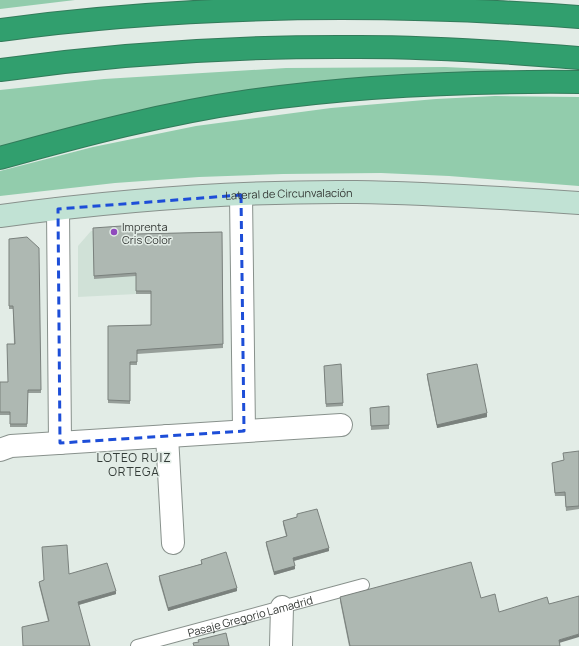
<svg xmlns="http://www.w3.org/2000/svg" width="579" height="646" font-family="Manrope,sans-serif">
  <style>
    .built { fill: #d0e1d7 }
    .green { fill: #92ccac }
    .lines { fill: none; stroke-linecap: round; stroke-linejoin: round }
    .lane-casing { stroke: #88918c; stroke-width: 14 }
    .street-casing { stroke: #88918c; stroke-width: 24 }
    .secondary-casing { stroke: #88918c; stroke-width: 24 }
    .highway-casing { stroke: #327b5a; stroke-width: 24 }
    .lane { stroke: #fff; stroke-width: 12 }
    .street { stroke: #fff; stroke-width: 22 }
    .secondary { stroke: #c1e2d4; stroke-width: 22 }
    .highway { stroke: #319f6e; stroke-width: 22 }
    .wall { fill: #969e99 }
    .shaded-wall { fill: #7a817d }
    .building { fill: #aeb8b2; stroke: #7a817d }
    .marked { fill: none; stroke: #1d4ed8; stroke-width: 3; stroke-dasharray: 8 5; stroke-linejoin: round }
    .poi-dot { fill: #904abd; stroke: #e2ece6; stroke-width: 1.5 }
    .labels { text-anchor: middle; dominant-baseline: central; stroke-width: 3; stroke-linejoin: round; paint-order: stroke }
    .street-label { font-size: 11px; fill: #343835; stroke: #e2ece6 }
    .poi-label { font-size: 11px; fill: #343835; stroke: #e2ece6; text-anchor: start }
    .neighbourhood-label { font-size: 12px; letter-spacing: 1px; fill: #333b37; stroke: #e2ece6 }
  </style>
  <rect width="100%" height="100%" fill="#e2ece6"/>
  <path class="built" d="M136 228V294L78 297V246L91 231Z"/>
  <g class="green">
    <path d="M0 0H75L0 9Z"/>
    <path d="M445 67 509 70 510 72 0 149V90L104 79 286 68Z"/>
    <path d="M495 96 579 97V186L449 176 381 173 283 174 199 177 115 183 0 196V171L93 147 196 126 331 108 436 99Z"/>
  </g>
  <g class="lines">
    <defs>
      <g id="lane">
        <path id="s1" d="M137 646 363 585"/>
      </g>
      <g id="street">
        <path d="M241 195 244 431"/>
        <path d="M58 209 60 443"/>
        <path d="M167 436 173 543"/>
        <path d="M0 450 11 446 341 425"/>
        <path d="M281 646 282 607"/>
      </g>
      <g id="secondary">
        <path id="s2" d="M0 216C118 200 237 191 356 192 430 193 505 198 579 203"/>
      </g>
      <g id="highway">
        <path d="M0 30C192 4 386 3 579 17"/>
        <path d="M0 70C118 54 239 46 359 47 432 47 506 52 579 58"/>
        <path d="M0 158C83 135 166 113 250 101 359 85 469 81 579 82"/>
      </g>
    </defs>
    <use href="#lane" class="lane-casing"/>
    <use href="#street" class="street-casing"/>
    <use href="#secondary" class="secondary-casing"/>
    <use href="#highway" class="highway-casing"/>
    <use href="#lane" class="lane"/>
    <use href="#street" class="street"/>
    <use href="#secondary" class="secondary"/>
    <use href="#highway" class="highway"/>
  </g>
  <g class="wall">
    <path d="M93 228 136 234 222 232 223 348 137 354V365H130V404L108 403V326L151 325V294H136V276L94 279Z"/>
    <path d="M9 239 41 390V393H28L27 427H10V415H0V382H8L14 344 13 309H9Z"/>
    <path d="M341 364 343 406 326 407 324 369Z"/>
    <path d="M427 374 487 417 437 428 427 378Z"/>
    <path d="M389 406V429L371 430 370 408Z"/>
    <path d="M579 451V509L566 511 565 496H555L552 463 564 460Z"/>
    <path d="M297 514 329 551 294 561 295 569 274 575 266 545V542L286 536 283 524V521L297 517Z"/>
    <path d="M201 560 237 591 168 611 159 580V576L201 564Z"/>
    <path d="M69 574 116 594 79 605 48 621 39 585V582Z"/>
    <path d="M340 597 481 598 499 612 559 643 560 646H349L340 601Z"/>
  </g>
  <g class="shaded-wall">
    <path d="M487 413V417L437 428V425Z"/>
    <path d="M329 548V551L293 561V558Z"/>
    <path d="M295 566V569L274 575V572Z"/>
    <path d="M237 588V591L168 611V608Z"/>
    <path d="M116 591V594L78 605V602Z"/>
    <path d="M579 634V637L559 643V640Z"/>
  </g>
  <g class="building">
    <path d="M136 225V234L222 232 223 344 137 350V362H130V401L108 400V326L151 325V291H136V273L94 276 93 228Z"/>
    <path d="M27 237 39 248 41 390H28L27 424H10V412H0V382H8L7 344H15L13 306H9V239Z"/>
    <path d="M341 364 343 403 326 404 324 366Z"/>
    <path d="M477 364 487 413 437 425 427 374Z"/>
    <path d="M389 406V425L371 426 370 408Z"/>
    <path d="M579 451V506L566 507 565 492 555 493 552 463 564 460 563 453Z"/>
    <path d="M317 509 329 548 293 558 295 566 274 572 266 542 287 536 283 521 297 517V514Z"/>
    <path d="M67 545 69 574 107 563 116 591 78 602 90 646H23L22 627 49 621 39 582 44 580 42 547Z"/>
    <path d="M226 552 237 588 168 608 159 576 202 564 201 560Z"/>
    <path d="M471 562 481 598 495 594 499 612 547 597 549 604 579 596V634L559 640 560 646H350L340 597Z"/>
    <path d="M226 633 229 646H194L193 643 199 642 198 640Z"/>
  </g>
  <path class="marked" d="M241 195 244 431 60 443 58 209Z"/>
  <circle class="poi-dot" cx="114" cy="232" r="4"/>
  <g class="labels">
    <g class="street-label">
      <text stroke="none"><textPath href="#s2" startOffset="290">Lateral de Circunvalación</textPath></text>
      <text stroke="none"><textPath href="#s1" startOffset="117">Pasaje Gregorio Lamadrid</textPath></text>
    </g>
    <g class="poi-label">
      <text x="122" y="226">Imprenta<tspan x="122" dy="13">Cris Color</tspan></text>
    </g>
    <g class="neighbourhood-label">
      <text x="134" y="457">LOTEO RUIZ<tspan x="134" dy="14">ORTEGA</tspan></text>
    </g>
  </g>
</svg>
